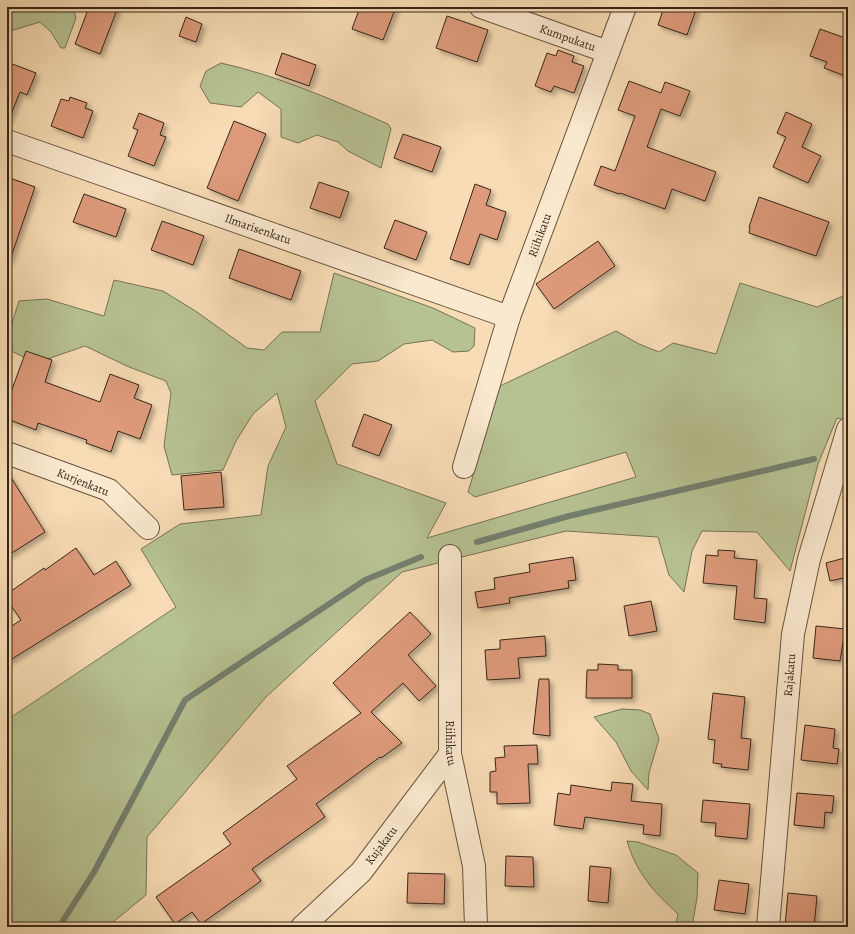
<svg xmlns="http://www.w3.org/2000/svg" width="855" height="934" font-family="Alegreya,serif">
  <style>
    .green { fill: #b7c293; stroke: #767456 }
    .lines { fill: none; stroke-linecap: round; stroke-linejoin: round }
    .stream { stroke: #748070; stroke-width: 6 }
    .building { fill: #de9b7c; stroke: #362618; filter: url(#shadow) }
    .minor-casing { stroke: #66543f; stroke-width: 24 }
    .minor { stroke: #fae8cf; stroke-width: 22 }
    .labels { text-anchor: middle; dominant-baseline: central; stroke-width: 3; stroke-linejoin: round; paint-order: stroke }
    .street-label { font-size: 12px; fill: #362618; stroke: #fae8cf }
  </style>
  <defs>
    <filter id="shadow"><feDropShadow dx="3.5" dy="3.5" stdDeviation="2" flood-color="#0004"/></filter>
  </defs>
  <rect width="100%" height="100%" fill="#f8dcb5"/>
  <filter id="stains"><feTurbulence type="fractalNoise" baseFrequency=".005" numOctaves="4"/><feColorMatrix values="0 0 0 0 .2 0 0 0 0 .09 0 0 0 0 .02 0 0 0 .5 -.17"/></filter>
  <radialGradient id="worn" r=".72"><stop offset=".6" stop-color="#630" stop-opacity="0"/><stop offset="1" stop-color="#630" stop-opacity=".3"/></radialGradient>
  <g class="green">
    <path d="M7 7H73L76 18 65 48H61L51 32 40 22 7 32Z"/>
    <path d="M221 63C279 76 333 100 388 124L391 129 381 168 348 151 338 142 317 135 298 143 281 137V109L258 92 241 107 210 103 200 86 206 71Z"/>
    <path d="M334 273 433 308 475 328 474 346 469 351 453 352 432 340 404 344 378 361 352 364 315 401 337 464 446 503 427 538 636 477 626 452 475 497 468 492 500 386 616 331 639 344 659 352 673 343 716 354 740 283 817 307 848 294V421L837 418 818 464 790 571 757 532 702 531 692 551 684 592 669 575 658 537 566 531 402 572 266 697 147 837 146 895 107 927H7V720L176 607 141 549 180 524 261 515 268 466 286 427 277 393 253 414 236 441 223 470 172 475 164 446 171 393 166 381 129 367 85 346 36 363 7 349V339L19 301 47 299 104 316 114 280 163 291 197 312 247 348 264 350 282 332H320Z"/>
    <path d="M622 709 640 710 650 714 659 739 649 773 648 790 631 771 616 742 594 717Z"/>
    <path d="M627 841 638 842 676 855 698 873 697 898 693 921 700 927H675L678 914C653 891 637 874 627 841Z"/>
  </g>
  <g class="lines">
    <g class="stream">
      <path d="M477 542 569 516 814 459"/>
      <path d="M59 927 94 872 185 700 365 580 421 557"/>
    </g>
  </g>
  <g class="building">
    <path d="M89 7H118L100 54 75 44Z"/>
    <path d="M360 7H396L383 40 352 29Z"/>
    <path d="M664 7H697L687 35 658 25Z"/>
    <path d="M447 16 488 30 477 62 436 48Z"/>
    <path d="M186 17 202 24 196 42 179 36Z"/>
    <path d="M820 29 848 39V77L824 68 827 62 810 56Z"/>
    <path d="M558 50 574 56 572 62 584 66 574 93 554 86 551 92 535 86 547 53 556 56Z"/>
    <path d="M282 53 316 65 309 86 275 74Z"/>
    <path d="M7 62 36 73 27 95 20 92 8 122 7 121Z"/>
    <path d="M629 81 661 93 665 82 690 91 680 116 661 109 647 147 716 172 705 201 672 189 665 209 620 193 619 194 594 185 601 166 615 171 635 116 618 110Z"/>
    <path d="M70 97 87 103 85 108 93 111 83 138 51 126 61 99 69 101Z"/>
    <path d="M786 112 812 124 802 147 821 156 808 183 773 167 786 137 777 133Z"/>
    <path d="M139 113 164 123 160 135 166 137 154 166 128 156 138 130 133 128Z"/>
    <path d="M234 121 266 134 238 201 207 188Z"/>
    <path d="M403 134 441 147 432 172 394 158Z"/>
    <path d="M7 177 35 187 10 260H7Z"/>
    <path d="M319 182 349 192 340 218 310 208Z"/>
    <path d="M475 184 491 190 486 205 506 212 497 240 480 234 469 265 450 259Z"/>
    <path d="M84 194 126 209 116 237 73 222Z"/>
    <path d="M759 197 829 222 816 256 749 233 750 227H749Z"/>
    <path d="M395 220 427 232 416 260 384 248Z"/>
    <path d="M162 221 204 236 193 265 151 250Z"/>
    <path d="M598 241 615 266 554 309 536 284Z"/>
    <path d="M239 249 301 271 291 300 229 278Z"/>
    <path d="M26 351 52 360 45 382 100 402 110 374 139 385 134 398 152 405 140 439 118 431 111 452 86 443 87 440 38 423 36 430 7 419V403Z"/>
    <path d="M364 414 392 425 379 456 352 446Z"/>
    <path d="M7 471 45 532 7 556Z"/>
    <path d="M221 472 224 507 184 510 181 476Z"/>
    <path d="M76 548 94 575 116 561 131 585 7 662V629L21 620 7 600V594L44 568 45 570Z"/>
    <path d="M718 550 735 551 734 558 757 560 754 598 767 599 765 623 734 619 737 586 703 583 706 555 718 556Z"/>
    <path d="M573 557 576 580 568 581 569 588 509 598 510 603 478 608 475 592 495 589 494 578 530 572 529 564Z"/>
    <path d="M848 557V577L830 581 826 563Z"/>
    <path d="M651 601 657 631 629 636 624 606Z"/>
    <path d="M410 612 431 634 408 655 436 686 419 701 403 683 371 712 402 743 381 758 380 757 316 804 325 817 252 869 261 881 201 924 192 912 175 924 156 897 231 844 223 833 297 779 287 766 361 713 333 683Z"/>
    <path d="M816 626 845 629 840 661 813 658Z"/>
    <path d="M545 636 546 656 518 658 520 678 487 680 485 650 500 649V640Z"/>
    <path d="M598 664 618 665V670H632V698H586L587 670H598Z"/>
    <path d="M539 679H549L550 736 533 734Z"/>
    <path d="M713 693 745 697 741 738 751 739 748 770 721 767 722 764 713 763 715 740 708 739Z"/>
    <path d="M805 725 835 729 833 748 839 749 837 764 801 760Z"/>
    <path d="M537 745 538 764H528L530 803 497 804V792H490V772L496 771 495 758 505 757 504 746Z"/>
    <path d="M612 782 633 784 631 801 662 804 660 836 643 834 644 825 585 817 583 829 554 825 558 793 570 795 571 785 611 791Z"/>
    <path d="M797 793 834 796 832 813 825 812 824 828 794 825Z"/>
    <path d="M703 800 750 804 747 839 715 836 716 823 701 822Z"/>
    <path d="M506 856 533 857 534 887 505 886Z"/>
    <path d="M590 866 611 868 608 903 588 901Z"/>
    <path d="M408 873 445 874 444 904 407 903Z"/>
    <path d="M719 880 749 884 745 914 714 910Z"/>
    <path d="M788 893 817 896 814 927 785 926Z"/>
  </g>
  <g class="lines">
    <defs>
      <g id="minor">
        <path id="s1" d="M481 7 608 52"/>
        <path id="s2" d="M7 141 509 317"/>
        <path d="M7 453 109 490 148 528"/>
        <path id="s3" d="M464 467 509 317 625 7"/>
        <path id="s4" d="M450 556V754L474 866 476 927"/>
        <path id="s5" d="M302 927 361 872 450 754"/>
        <path id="s6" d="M768 927 793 634 809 559 848 429"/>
      </g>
    </defs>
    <use href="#minor" class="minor-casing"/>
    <use href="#minor" class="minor"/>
  </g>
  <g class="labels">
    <g class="street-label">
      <text stroke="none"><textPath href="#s1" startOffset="92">Kumpukatu</textPath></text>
      <text stroke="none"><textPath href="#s2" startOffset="266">Ilmarisenkatu</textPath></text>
      <text stroke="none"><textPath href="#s3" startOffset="244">Riihikatu</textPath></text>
      <text transform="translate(83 482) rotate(22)">Kurjenkatu</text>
      <text stroke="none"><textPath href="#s6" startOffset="253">Rajakatu</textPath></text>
      <text stroke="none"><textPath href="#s4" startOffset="187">Riihikatu</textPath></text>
      <text stroke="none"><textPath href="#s5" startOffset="114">Kujakatu</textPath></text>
    </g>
  </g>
  <rect width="855" height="934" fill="none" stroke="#f8dcb5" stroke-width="24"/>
  <rect x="8" y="8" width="839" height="918" fill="none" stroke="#362618" stroke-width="2"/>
  <rect x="12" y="12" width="831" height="910" fill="none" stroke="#362618"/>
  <rect width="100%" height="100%" filter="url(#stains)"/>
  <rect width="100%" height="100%" fill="url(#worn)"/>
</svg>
